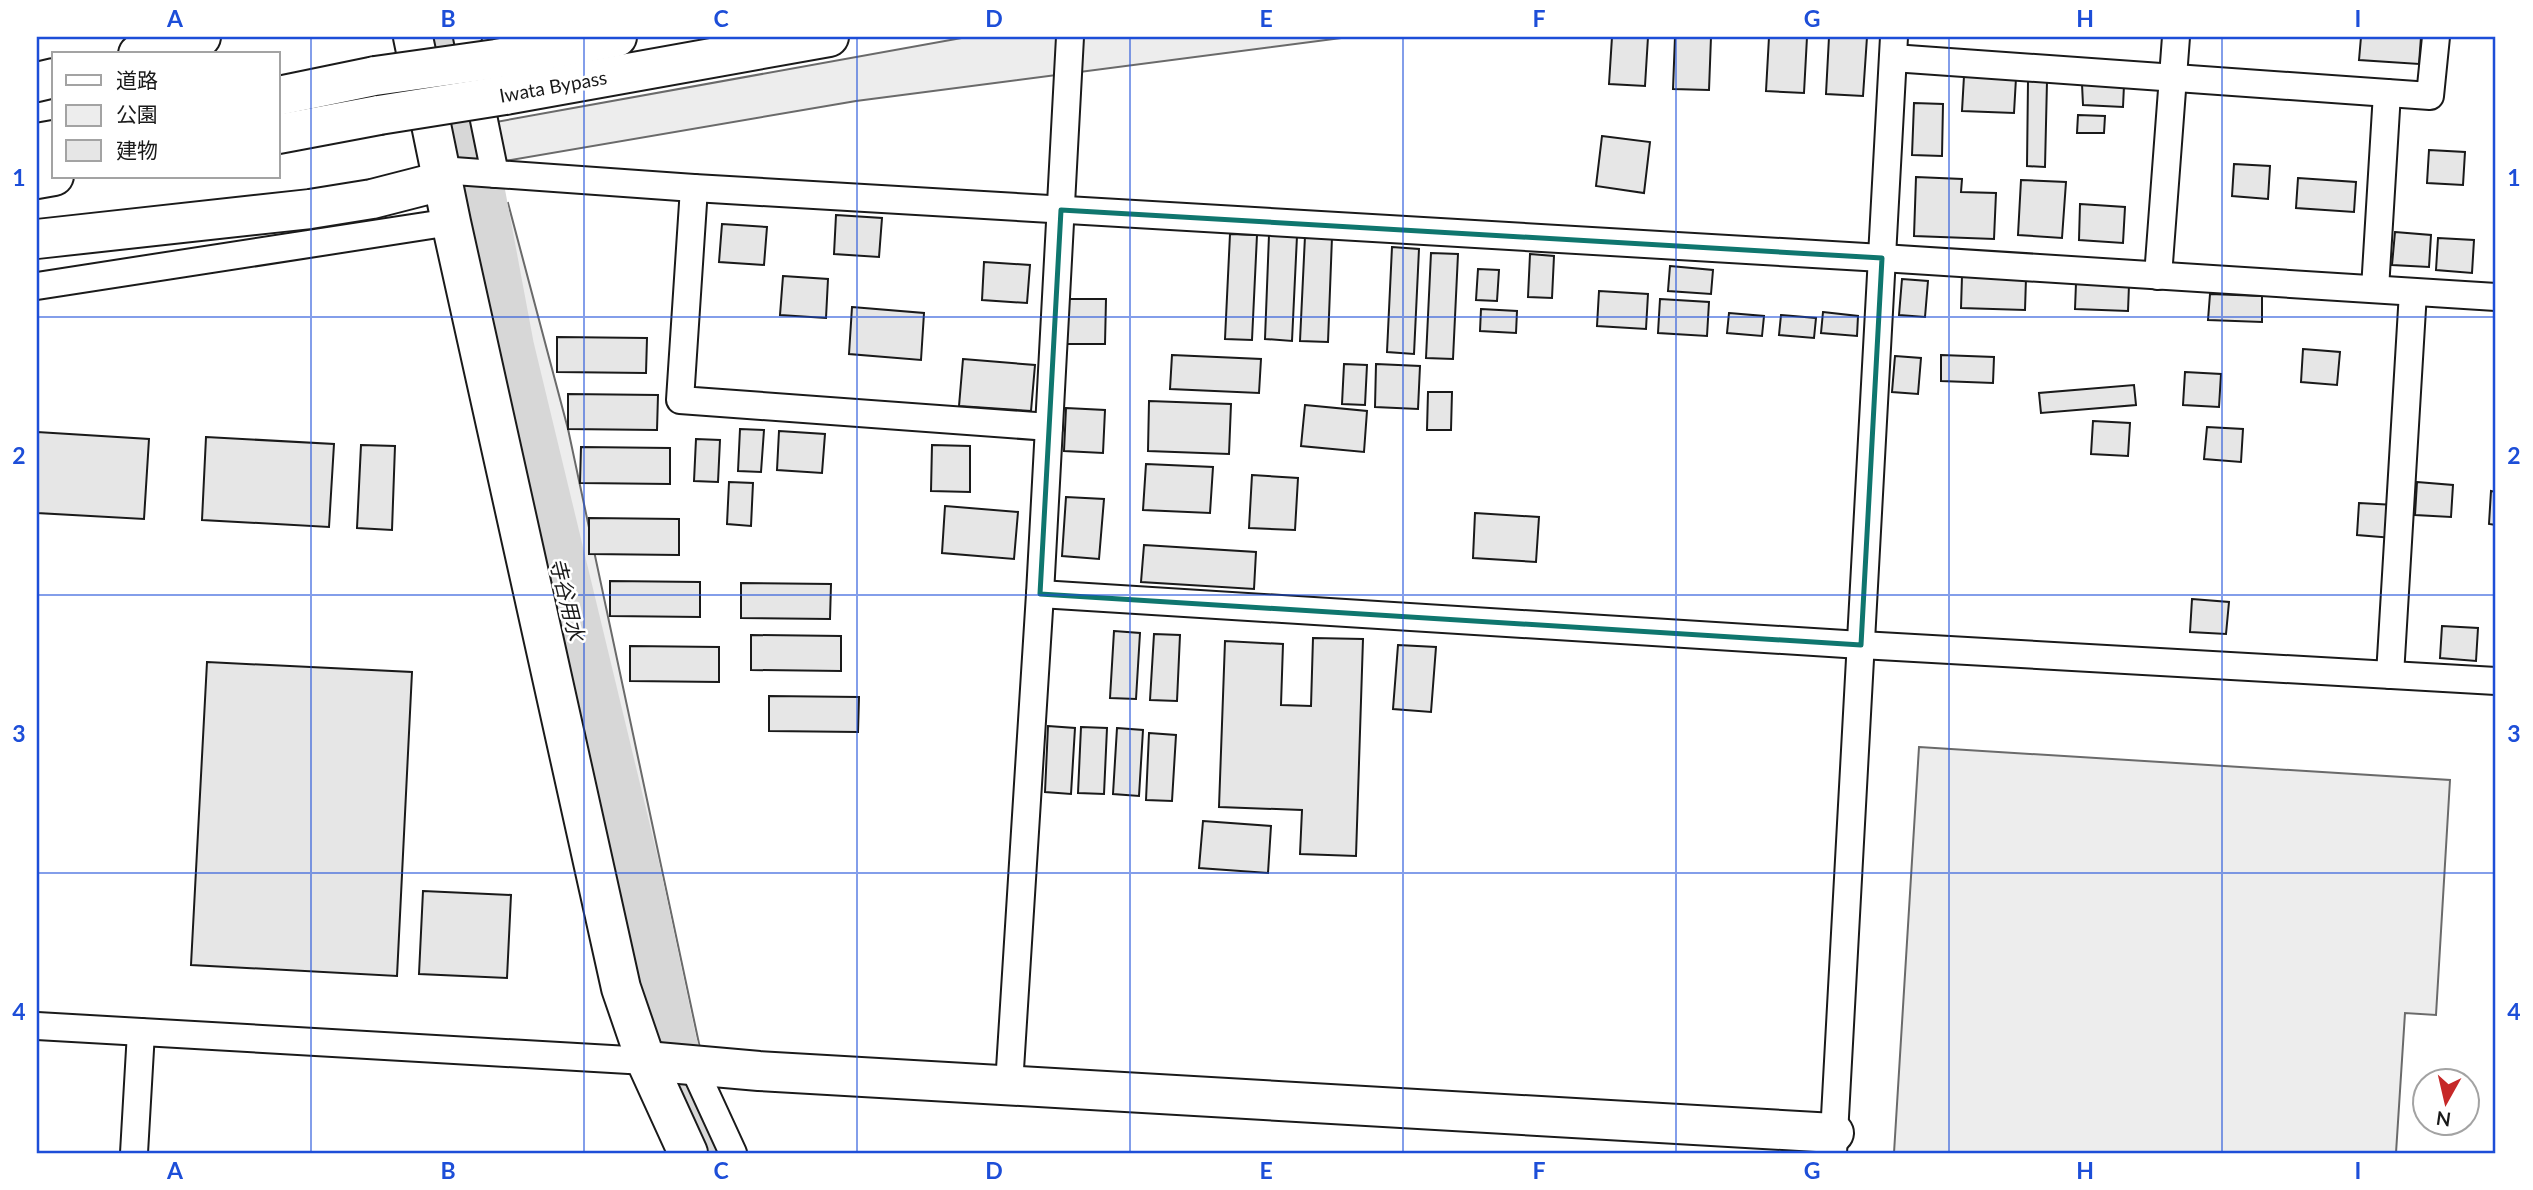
<svg xmlns="http://www.w3.org/2000/svg" width="2533" height="1190" font-family="Lato,'Noto Sans JP',sans-serif">
  <style>
    .green { fill: #ededed; stroke: #6a6a6a; stroke-width: 2 }
    .lines { fill: none; stroke-linecap: round; stroke-linejoin: round }
    .river { stroke: #d7d7d7; stroke-width: 54 }
    .building { fill: #e6e6e6; stroke: #1a1a1a; stroke-width: 2 }
    .street-casing { stroke: #1a1a1a; stroke-width: 30 }
    .secondary-casing { stroke: #1a1a1a; stroke-width: 42 }
    .highway-casing { stroke: #1a1a1a; stroke-width: 42 }
    .street { stroke: #fff; stroke-width: 26 }
    .secondary { stroke: #fff; stroke-width: 38 }
    .highway { stroke: #fff; stroke-width: 38 }
    .highway-bridge-casing { stroke: #1a1a1a; stroke-width: 42; stroke-linecap: butt }
    .highway-bridge { stroke: #fff; stroke-width: 38 }
    .marked { fill: none; stroke: #0f766e; stroke-width: 5; stroke-linejoin: round }
    .grid { fill: none; stroke: #1d4ed8; stroke-width: 2; stroke-opacity: 0.55 }
    .labels { text-anchor: middle; dominant-baseline: central; stroke-width: 5; stroke-linejoin: round; paint-order: stroke }
    .street-label { font-size: 19px; fill: #1a1a1a; stroke: #fff }
    .water-label { font-size: 21px; font-style: italic; fill: #1a1a1a; stroke: #fff }
    .neatline { fill: none; stroke: #1d4ed8; stroke-width: 2.5 }
    .grid-label { font-size: 23px; text-anchor: middle; font-weight: bold; fill: #1d4ed8 }
  </style>
  <rect width="100%" height="100%" fill="#fff"/>
  <g class="green">
    <path d="M967 37H1349L856 101 493 163 485 124Z"/>
    <path d="M508 203 568 429 704 1067 733 1153H688L646 1061 451 222Z"/>
    <path d="M1919 747 2450 780 2436 1015 2405 1013 2396 1153H1894Z"/>
  </g>
  <g class="lines">
    <path class="river" d="M449 37 507 347 634 874 670 1044 684 1086 715 1153"/>
  </g>
  <g class="building">
    <path d="M1612 37H1648L1645 86 1609 84Z"/>
    <path d="M1675 37H1711L1709 90 1673 89Z"/>
    <path d="M1769 37H1807L1804 93 1766 91Z"/>
    <path d="M1829 37H1867L1863 96 1826 94Z"/>
    <path d="M2361 37H2421L2419 64 2359 60Z"/>
    <path d="M1964 76 2016 78 2014 113 1962 111Z"/>
    <path d="M2028 81H2047L2045 167 2027 166Z"/>
    <path d="M2082 84 2124 85 2123 107 2083 105Z"/>
    <path d="M1914 103 1943 104 1942 156 1912 155Z"/>
    <path d="M2078 115 2105 116 2104 133H2077Z"/>
    <path d="M1602 136 1650 142 1644 193 1596 186Z"/>
    <path d="M2429 150 2465 152 2463 185 2427 183Z"/>
    <path d="M2234 164 2270 166 2268 199 2232 196Z"/>
    <path d="M1916 177 1962 179 1961 192 1996 193 1994 239 1914 236Z"/>
    <path d="M2298 178 2356 182 2354 212 2296 208Z"/>
    <path d="M2021 180 2066 182 2062 238 2018 235Z"/>
    <path d="M2080 204 2125 207 2123 243 2079 240Z"/>
    <path d="M836 215 882 218 879 257 834 254Z"/>
    <path d="M722 224 767 227 764 265 719 262Z"/>
    <path d="M2395 232 2431 235 2429 267 2392 265Z"/>
    <path d="M1230 234 1257 235 1252 340 1225 339Z"/>
    <path d="M1269 235 1297 236 1292 341 1265 339Z"/>
    <path d="M1305 236 1332 237 1328 342 1300 341Z"/>
    <path d="M2438 238 2474 240 2472 273 2436 270Z"/>
    <path d="M1392 247 1419 249 1414 354 1387 352Z"/>
    <path d="M1431 253 1458 254 1453 359 1426 358Z"/>
    <path d="M1530 254 1554 256 1552 298 1528 297Z"/>
    <path d="M984 262 1030 265 1027 303 982 300Z"/>
    <path d="M1670 266 1713 270 1711 294 1668 291Z"/>
    <path d="M1478 269 1499 270 1497 301 1476 300Z"/>
    <path d="M783 276 828 279 826 318 780 315Z"/>
    <path d="M1962 276 2026 278 2025 310 1961 308Z"/>
    <path d="M1902 279 1928 281 1925 317 1899 315Z"/>
    <path d="M2076 283 2129 285 2128 311 2075 309Z"/>
    <path d="M1599 291 1648 294 1646 329 1597 326Z"/>
    <path d="M2210 294 2262 296V322L2208 320Z"/>
    <path d="M1067 299H1106L1105 344H1067Z"/>
    <path d="M1660 299 1709 302 1707 336 1658 333Z"/>
    <path d="M852 307 924 313 921 360 849 354Z"/>
    <path d="M1481 309 1517 311 1516 333 1480 331Z"/>
    <path d="M1823 312 1858 316 1857 336 1821 333Z"/>
    <path d="M1729 313 1764 316 1762 336 1727 333Z"/>
    <path d="M1781 315 1816 318 1814 338 1779 335Z"/>
    <path d="M557 337 647 338 646 373 557 372Z"/>
    <path d="M2303 349 2340 352 2337 385 2301 382Z"/>
    <path d="M1172 355 1261 359 1259 393 1170 389Z"/>
    <path d="M1941 355 1994 357 1993 383 1941 381Z"/>
    <path d="M1895 356 1921 358 1918 394 1892 392Z"/>
    <path d="M963 359 1035 365 1031 411 959 406Z"/>
    <path d="M1344 364 1367 365 1365 405 1342 404Z"/>
    <path d="M1376 364 1420 366 1418 409 1375 407Z"/>
    <path d="M2185 372 2221 374 2219 407 2183 405Z"/>
    <path d="M2134 385 2136 405 2041 413 2039 393Z"/>
    <path d="M1428 392H1452L1451 430H1427Z"/>
    <path d="M568 394 658 395 657 430 568 429Z"/>
    <path d="M1149 401 1231 404 1229 454 1148 451Z"/>
    <path d="M1305 405 1367 411 1364 452 1301 446Z"/>
    <path d="M1066 408 1105 410 1103 453 1064 451Z"/>
    <path d="M2093 421 2130 423 2128 456 2091 454Z"/>
    <path d="M2207 427 2243 429 2241 462 2204 459Z"/>
    <path d="M740 429 764 430 761 472 738 471Z"/>
    <path d="M779 431 825 434 822 473 777 470Z"/>
    <path d="M37 432 149 439 144 519 37 513Z"/>
    <path d="M206 437 334 444 329 527 202 520Z"/>
    <path d="M696 439 720 440 718 482 694 481Z"/>
    <path d="M361 445 395 446 392 530 357 528Z"/>
    <path d="M932 445 970 446V492L931 491Z"/>
    <path d="M581 447 670 448V484L580 483Z"/>
    <path d="M1146 464 1213 467 1210 513 1143 510Z"/>
    <path d="M1252 475 1298 478 1295 530 1249 528Z"/>
    <path d="M729 482 753 483 751 526 727 524Z"/>
    <path d="M2417 482 2453 485 2451 517 2415 515Z"/>
    <path d="M2491 491 2496 492V525L2489 524Z"/>
    <path d="M1066 497 1104 499 1099 559 1062 556Z"/>
    <path d="M2359 503 2395 505 2393 538 2357 535Z"/>
    <path d="M945 506 1018 512 1014 559 942 553Z"/>
    <path d="M1475 513 1539 517 1536 562 1473 558Z"/>
    <path d="M589 518 679 519V555L589 554Z"/>
    <path d="M1144 545 1256 552 1254 589 1141 582Z"/>
    <path d="M610 581 700 582V617L610 616Z"/>
    <path d="M741 583 831 584 830 619 741 618Z"/>
    <path d="M2192 599 2229 602 2226 634 2190 632Z"/>
    <path d="M2442 626 2478 628 2476 661 2440 658Z"/>
    <path d="M1114 631 1140 633 1136 699 1110 698Z"/>
    <path d="M1154 634 1180 635 1177 701 1150 700Z"/>
    <path d="M751 635 841 636V671L751 670Z"/>
    <path d="M1313 638 1363 639 1356 856 1300 854 1302 810 1219 807 1225 641 1283 644 1281 705 1311 706Z"/>
    <path d="M1398 645 1436 647 1431 712 1393 709Z"/>
    <path d="M630 646 719 647V682L630 681Z"/>
    <path d="M207 662 412 672 397 976 191 965Z"/>
    <path d="M769 696 859 697 858 732 769 731Z"/>
    <path d="M1048 726 1075 728 1071 794 1045 792Z"/>
    <path d="M1081 727 1107 728 1104 794 1078 793Z"/>
    <path d="M1117 728 1143 730 1139 796 1113 794Z"/>
    <path d="M1149 733 1176 735 1172 801 1146 800Z"/>
    <path d="M1203 821 1271 826 1268 873 1199 868Z"/>
    <path d="M423 891 511 895 507 978 419 974Z"/>
  </g>
  <g class="lines">
    <defs>
      <g id="street">
        <path d="M467 37 495 174"/>
        <path d="M1893 58 2430 96 2436 37"/>
        <path d="M440 170 694 188 1882 258 2496 297"/>
        <path d="M694 188 680 400 1049 427"/>
        <path d="M2158 276 2176 37"/>
        <path d="M37 286 451 222"/>
        <path d="M2375 289 2387 93"/>
        <path d="M1040 594 1861 645 2496 681"/>
        <path d="M2390 675 2413 292"/>
        <path d="M37 1026 646 1061"/>
        <path d="M693 1066 733 1153"/>
        <path d="M1009 1085 1040 594 1070 37"/>
        <path d="M134 1153 141 1032"/>
        <path d="M1833 1153 1894 37"/>
      </g>
      <g id="secondary">
        <path d="M413 37 451 222 621 988 646 1061 688 1153"/>
        <path d="M646 1061 759 1071 1834 1133"/>
      </g>
      <g id="highway">
        <path d="M138 54 201 37"/>
        <path d="M496 59 617 37"/>
        <path d="M37 82 54 78"/>
        <path d="M505 95 829 37"/>
        <path d="M278 96 375 76"/>
        <path d="M278 134 379 115"/>
        <path d="M37 143 54 140"/>
        <path d="M37 179 54 176"/>
        <path d="M37 239 310 209 372 199 442 181"/>
      </g>
    </defs>
    <use href="#street" class="street-casing"/>
    <use href="#secondary" class="secondary-casing"/>
    <use href="#highway" class="highway-casing"/>
    <use href="#street" class="street"/>
    <use href="#secondary" class="secondary"/>
    <use href="#highway" class="highway"/>
    <defs>
      <g id="highway-bridge">
        <path d="M375 76 496 59"/>
        <path d="M379 115 505 95"/>
      </g>
    </defs>
    <use href="#highway-bridge" class="highway-bridge-casing"/>
    <use href="#highway-bridge" class="highway-bridge"/>
  </g>
  <path class="marked" d="M1061 210 1882 258 1861 645 1040 594Z"/>
  <path class="grid" d="M311 37V1153M584 37V1153M857 37V1153M1130 37V1153M1403 37V1153M1676 37V1153M1949 37V1153M2222 37V1153M37 317H2496M37 595H2496M37 873H2496"/>
  <g class="labels">
    <g class="street-label">
      <text transform="translate(553 86) rotate(-10)">Iwata Bypass</text>
    </g>
    <g class="water-label">
      <text transform="translate(568 599) rotate(76)">寺谷用水</text>
    </g>
  </g>
  <rect width="2533" height="1190" fill="none" stroke="#ffffff" stroke-width="77"/>
  <rect x="52" y="52" width="228" height="126" fill="#ffffff" stroke="#a3a3a3" stroke-width="2"/>
  <rect x="66" y="75" width="35" height="10" fill="#ffffff" stroke="#a3a3a3" stroke-width="2"/>
  <text x="116" y="88" font-size="21" fill="#1a1a1a">道路</text>
  <rect x="66" y="105" width="35" height="21" fill="#ededed" stroke="#a3a3a3" stroke-width="2"/>
  <text x="116" y="122" font-size="21" fill="#1a1a1a">公園</text>
  <rect x="66" y="140" width="35" height="21" fill="#e6e6e6" stroke="#a3a3a3" stroke-width="2"/>
  <text x="116" y="158" font-size="21" fill="#1a1a1a">建物</text>
  <g transform="translate(2446 1102) rotate(188)"><circle r="33" fill="#ffffff" stroke="#a3a3a3" stroke-width="2"/>
  <path d="M0-5L12 26L0 18L-12 26Z" fill="#c62828"/>
  <text y="-10" font-size="19" font-weight="bold" text-anchor="middle" fill="#1a1a1a">N</text>
  </g>
  <rect x="38" y="38" width="2456" height="1114" class="neatline"/>
  <g class="grid-label">
    <text x="175" y="27">A</text>
    <text x="448" y="27">B</text>
    <text x="721" y="27">C</text>
    <text x="994" y="27">D</text>
    <text x="1266" y="27">E</text>
    <text x="1539" y="27">F</text>
    <text x="1812" y="27">G</text>
    <text x="2085" y="27">H</text>
    <text x="2358" y="27">I</text>
    <text x="19" y="186">1</text>
    <text x="2514" y="186">1</text>
    <text x="19" y="464">2</text>
    <text x="2514" y="464">2</text>
    <text x="19" y="742">3</text>
    <text x="2514" y="742">3</text>
    <text x="19" y="1020">4</text>
    <text x="2514" y="1020">4</text>
    <text x="175" y="1179">A</text>
    <text x="448" y="1179">B</text>
    <text x="721" y="1179">C</text>
    <text x="994" y="1179">D</text>
    <text x="1266" y="1179">E</text>
    <text x="1539" y="1179">F</text>
    <text x="1812" y="1179">G</text>
    <text x="2085" y="1179">H</text>
    <text x="2358" y="1179">I</text>
  </g>
</svg>
